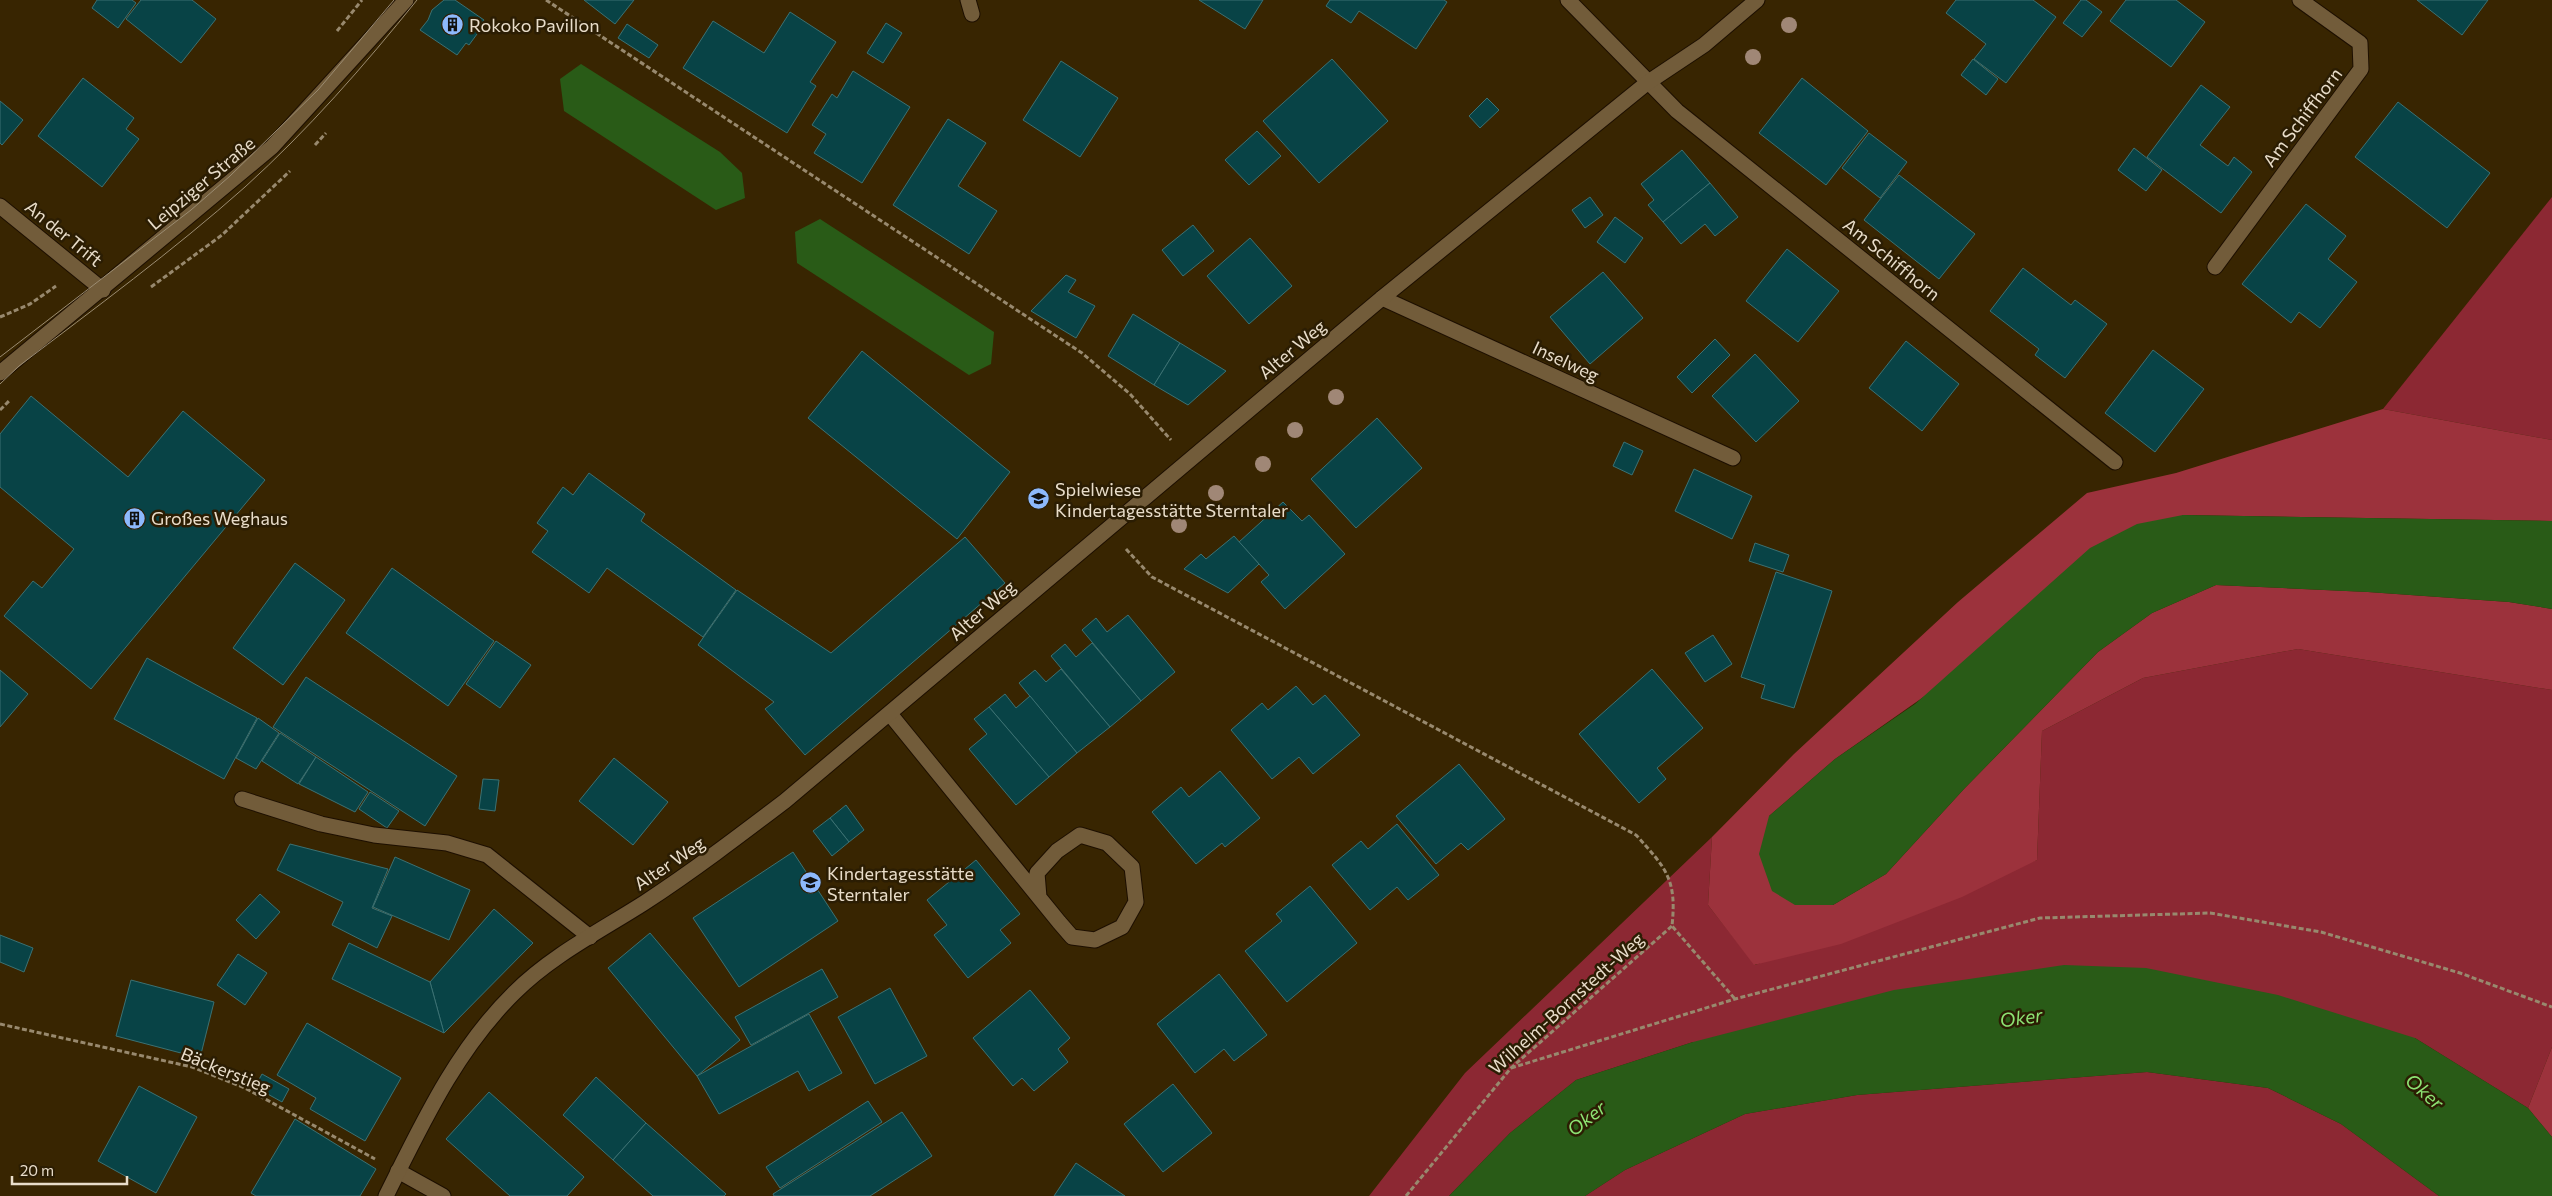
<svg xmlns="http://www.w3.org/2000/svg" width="2552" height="1196" font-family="Commissioner,sans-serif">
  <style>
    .green { fill: #8c2833 }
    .forest { fill: #9c323c }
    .water { fill: #295b17 }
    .building { fill: #084346; stroke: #3b7173 }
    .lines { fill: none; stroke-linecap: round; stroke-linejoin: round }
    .minor-casing { stroke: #1d0f00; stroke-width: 17 }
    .path { stroke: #98896e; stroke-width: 3; stroke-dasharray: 5 2.5; stroke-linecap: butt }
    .minor { stroke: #725c3a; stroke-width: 15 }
    .tram { stroke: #9b8c72; stroke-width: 1 }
    .tree { fill: #a08776 }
    .labels { text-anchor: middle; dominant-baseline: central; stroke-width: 5; stroke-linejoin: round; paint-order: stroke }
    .poi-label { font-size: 18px; fill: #e9ddca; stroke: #2b1d03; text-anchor: start }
    .street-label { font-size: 18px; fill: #e9ddca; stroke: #2b1d03 }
    .water-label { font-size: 19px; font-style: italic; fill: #8de373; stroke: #2b1d03 }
  </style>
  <rect width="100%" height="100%" fill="#382501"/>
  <g class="green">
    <path d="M2552 197V440L2383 409Z"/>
    <path d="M2298 649 2552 690V1047L2528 1108 2415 1038 1693 1042 1576 1080 1510 1133 1449 1196H1369L1465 1073 1712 837 1708 905 1755 965 2037 860 2042 731 2143 678Z"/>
    <path d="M2147 1072 2268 1088 2341 1124 2439 1196H1585L1625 1170 1745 1114 1857 1095Z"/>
  </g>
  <g class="forest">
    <path d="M2383 409 2552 440V521L2183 515 1835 759 1769 816 1833 905 1886 874 1964 789 2098 652 2152 613 2216 585 2368 592 2509 602 2552 609V690L2298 649 2143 678 2042 731 2037 860 1962 897 1841 944 1754 965 1708 905 1712 837 1794 754 1958 602 2087 493 2176 473Z"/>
    <path d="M2552 1047V1137L2528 1108Z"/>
  </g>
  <g class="water">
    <path d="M581 64 720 152 742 173 745 198 716 210 564 111 560 79Z"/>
    <path d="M820 219 994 332 991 364 969 375 797 263 795 232Z"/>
    <path d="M2183 515 2552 521V609L2509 602 2368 592 2216 585 2152 613 2098 652 1964 789 1886 874 1833 905H1795L1772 891 1759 854 1769 816 1835 759 1915 704 2090 548 2137 524Z"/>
    <path d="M2064 965 2146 968 2278 995 2415 1038 2528 1108 2552 1137V1196H2439L2341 1124 2268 1088 2147 1072 1857 1095 1745 1114 1625 1170 1585 1196H1449L1510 1133 1576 1080 1693 1042 1894 990Z"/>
  </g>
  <g class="building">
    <path d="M97 0H132L136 3 118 28 92 8Z"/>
    <path d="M141 0H192L216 19 181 63 126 19Z"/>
    <path d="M444 0H455L484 20 478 29 480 30 469 45 466 43 457 55 420 30 428 20 432 10Z"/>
    <path d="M584 0H634L615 24Z"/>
    <path d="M1199 0H1263L1245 29Z"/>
    <path d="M1330 0H1444L1447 2 1416 49 1359 11 1351 23 1326 6Z"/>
    <path d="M1956 0H2033L2056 17 2006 83 1974 59 1986 44 1946 13Z"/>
    <path d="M2081 0H2086L2102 12 2082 37 2063 23Z"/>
    <path d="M2126 0H2176L2205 22 2171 67 2110 21Z"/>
    <path d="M2417 0H2488L2462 35Z"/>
    <path d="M790 12 836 42 810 82 816 86 787 133 683 68 713 21 764 53Z"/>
    <path d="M886 23 902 33 883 63 867 53Z"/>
    <path d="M627 24 658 45 649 58 618 38Z"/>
    <path d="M1332 59 1388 121 1319 183 1263 121Z"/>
    <path d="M1973 59 1998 79 1986 95 1961 75Z"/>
    <path d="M1061 61 1118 98 1080 157 1023 120Z"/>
    <path d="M853 71 910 107 862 183 814 153 826 134 812 125 832 94 837 98Z"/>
    <path d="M83 78 134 118 126 129 139 139 102 187 38 136Z"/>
    <path d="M1802 78 1868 131 1826 185 1759 133Z"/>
    <path d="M2201 85 2230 107 2200 145 2228 166 2234 157 2252 172 2221 213 2147 157Z"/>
    <path d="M1487 98 1499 110 1480 128 1469 116Z"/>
    <path d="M0 101 23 120 2 145 0 143Z"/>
    <path d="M2398 102 2490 173 2447 228 2355 157Z"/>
    <path d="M948 119 986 143 958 186 997 211 969 254 893 205Z"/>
    <path d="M1257 131 1281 156 1249 185 1225 160Z"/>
    <path d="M1869 133 1907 162 1880 198 1842 168Z"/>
    <path d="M2134 148 2162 170 2146 191 2118 170Z"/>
    <path d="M1682 150 1710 183 1663 222 1648 205 1654 200 1641 184Z"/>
    <path d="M1899 175 1975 234 1939 279 1864 220Z"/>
    <path d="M1710 183 1738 217 1715 236 1705 224 1681 244 1663 222Z"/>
    <path d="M1590 197 1603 215 1585 228 1572 210Z"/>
    <path d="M2306 204 2346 236 2328 259 2357 282 2320 328 2299 312 2291 323 2242 284Z"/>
    <path d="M1615 217 1643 238 1625 263 1597 242Z"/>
    <path d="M1193 225 1214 251 1183 276 1162 250Z"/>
    <path d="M1250 238 1292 286 1249 324 1207 276Z"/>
    <path d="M1787 249 1839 291 1798 342 1746 301Z"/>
    <path d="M2023 268 2071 305 2075 300 2107 324 2065 378 2035 355 2039 349 1990 311Z"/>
    <path d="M1603 272 1643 318 1590 364 1550 317Z"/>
    <path d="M1066 275 1076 280 1068 292 1095 306 1076 338 1031 311Z"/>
    <path d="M1133 314 1180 343 1154 385 1108 356Z"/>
    <path d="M1715 339 1730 355 1692 393 1677 377Z"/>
    <path d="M1906 341 1959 384 1922 431 1869 388Z"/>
    <path d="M1180 343 1226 371 1188 405 1154 385Z"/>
    <path d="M2153 350 2204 389 2155 452 2105 413Z"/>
    <path d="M862 351 1010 472 957 539 808 418Z"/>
    <path d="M1755 354 1799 401 1756 442 1712 396Z"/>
    <path d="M31 396 128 477 183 411 265 480 91 689 4 616 33 581 42 588 74 549 0 487V434Z"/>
    <path d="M1377 418 1422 468 1356 528 1311 479Z"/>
    <path d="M1624 442 1643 451 1632 475 1613 466Z"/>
    <path d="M1694 469 1752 496 1732 539 1675 511Z"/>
    <path d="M589 473 645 514 641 521 736 590 703 637 607 568 589 593 532 552 548 531 537 523 563 487 573 495Z"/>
    <path d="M1283 502 1302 521 1309 515 1345 554 1285 609 1261 582 1269 575 1239 542Z"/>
    <path d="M1234 536 1259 564 1228 593 1184 569 1201 554 1206 559Z"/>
    <path d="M965 537 1005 583 805 755 765 709 774 702 698 645 737 590 831 653Z"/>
    <path d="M1755 543 1789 555 1783 572 1749 561Z"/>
    <path d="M295 563 345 600 283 685 233 648Z"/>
    <path d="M392 568 494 641 448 706 346 633Z"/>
    <path d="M1776 572 1832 591 1794 708 1761 698 1765 685 1741 677Z"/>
    <path d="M1128 615 1175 672 1141 701 1082 630 1096 618 1107 632Z"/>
    <path d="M1713 635 1732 664 1705 682 1685 653Z"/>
    <path d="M496 641 531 665 500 708 466 684Z"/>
    <path d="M1092 643 1141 701 1110 727 1051 656 1065 644 1076 657Z"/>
    <path d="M147 658 257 718 224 779 114 719Z"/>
    <path d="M1061 669 1110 727 1077 753 1019 683 1035 670 1046 682Z"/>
    <path d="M1652 669 1703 728 1657 768 1666 779 1639 803 1579 734Z"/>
    <path d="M0 670 28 694 0 727Z"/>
    <path d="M306 677 457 776 425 826 273 727Z"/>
    <path d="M1296 686 1313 705 1325 695 1360 735 1313 774 1299 757 1272 779 1231 730 1262 703 1268 710Z"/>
    <path d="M1005 694 1016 708 1030 696 1077 753 1049 777 989 707Z"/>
    <path d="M989 707 1049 777 1016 805 969 749 987 734 974 719Z"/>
    <path d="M258 718 279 733 256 769 236 758Z"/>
    <path d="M280 733 316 757 298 784 262 761Z"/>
    <path d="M316 757 368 792 355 812 299 784Z"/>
    <path d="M614 758 668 802 633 845 579 801Z"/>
    <path d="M1459 764 1505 819 1468 850 1461 843 1436 864 1396 816Z"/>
    <path d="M1220 771 1260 818 1225 847 1222 843 1196 864 1152 812 1181 787 1189 797Z"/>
    <path d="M483 779 499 780 495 811 479 809Z"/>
    <path d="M370 792 399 811 387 828 359 809Z"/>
    <path d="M846 805 864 830 849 842 830 818Z"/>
    <path d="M830 818 849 842 832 856 813 831Z"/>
    <path d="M1397 824 1439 875 1408 900 1397 887 1370 910 1332 865 1361 841 1368 849Z"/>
    <path d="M290 844 388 869 372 908 392 916 377 948 332 925 343 902 277 870Z"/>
    <path d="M793 852 838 921 739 987 693 918Z"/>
    <path d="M395 857 470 890 449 940 373 907Z"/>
    <path d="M976 860 1020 914 1000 930 1011 943 968 978 934 935 947 925 927 900Z"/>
    <path d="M1310 886 1357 943 1287 1002 1245 951 1282 921 1276 914Z"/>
    <path d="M260 894 280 912 256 939 236 920Z"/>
    <path d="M494 909 533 943 444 1033 430 982Z"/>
    <path d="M650 933 740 1040 697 1076 608 968Z"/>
    <path d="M0 935 33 948 24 972 0 962Z"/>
    <path d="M349 943 430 982 444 1033 332 979Z"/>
    <path d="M238 954 267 973 245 1005 217 985Z"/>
    <path d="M822 969 838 997 751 1045 735 1017Z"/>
    <path d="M1219 974 1267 1035 1234 1061 1224 1049 1195 1073 1157 1024Z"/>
    <path d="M131 980 214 1002 200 1058 116 1036Z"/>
    <path d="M890 988 927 1056 875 1084 838 1017Z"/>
    <path d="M1030 990 1070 1038 1058 1049 1068 1062 1034 1091 1022 1078 1013 1086 973 1038Z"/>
    <path d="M809 1014 842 1073 809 1091 798 1071 719 1114 697 1076Z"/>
    <path d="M307 1023 401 1078 365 1141 310 1109 316 1098 277 1075Z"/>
    <path d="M262 1074 289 1089 282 1102 255 1087Z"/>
    <path d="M596 1077 646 1123 613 1160 563 1115Z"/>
    <path d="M1173 1084 1212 1133 1163 1172 1124 1124Z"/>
    <path d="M139 1086 197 1117 156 1193 98 1161Z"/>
    <path d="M489 1092 584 1177 567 1196H510L446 1139Z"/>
    <path d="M868 1101 882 1122 780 1188 766 1167Z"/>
    <path d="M902 1112 932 1156 870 1196H774L773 1194Z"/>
    <path d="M295 1119 376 1169 360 1196H256L251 1193Z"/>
    <path d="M646 1123 726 1194 724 1196H653L613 1160Z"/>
    <path d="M1076 1163 1125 1196H1054Z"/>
  </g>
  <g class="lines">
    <defs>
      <g id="minor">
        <path d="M968 0 972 14"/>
        <path d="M1568 0 1677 111 2115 462"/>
        <path d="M0 206 103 290"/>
        <path d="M2215 267 2361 69 2360 43 2300 0"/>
        <path d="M1382 298 1733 458"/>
        <path d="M0 373 272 147 406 0"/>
        <path d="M890 714 1059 922 1072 937 1095 940 1122 927 1136 902 1132 867 1107 843 1080 835 1057 851 1037 873 1039 897"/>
        <path d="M242 799 321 824 374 835 447 843 487 855 590 937"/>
        <path d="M398 1171 443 1196"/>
        <path d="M386 1196C422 1124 456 1050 514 993 551 956 600 931 644 903 693 871 739 836 785 801L1382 298 1647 83 1704 45 1757 0"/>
      </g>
    </defs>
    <use href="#minor" class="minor-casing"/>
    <g class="path">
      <path d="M546 0 1082 353 1130 394 1171 440"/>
      <path d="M337 31 362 0"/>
      <path d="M315 145 326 133"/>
      <path d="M151 287 222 235 290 171"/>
      <path d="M0 317 30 304 56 286"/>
      <path d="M0 410 10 400"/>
      <path d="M1126 549 1152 577 1636 835C1666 868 1677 879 1672 926L1735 999"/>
      <path d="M0 1024 192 1067 245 1088 375 1159"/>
      <path d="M1511 1068 1735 999 2040 918 2210 913 2321 932 2460 973 2552 1007"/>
      <path d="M1406 1196 1511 1068 1672 926"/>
    </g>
    <use href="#minor" class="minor"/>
    <g class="tram">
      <path d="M0 357 191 210 230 176 318 90 394 0"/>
      <path d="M0 384 19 366C95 308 173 251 245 187 308 130 364 66 417 0"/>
    </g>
  </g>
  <g class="tree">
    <circle cx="1789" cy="25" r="8"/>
    <circle cx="1753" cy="57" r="8"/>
    <circle cx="1336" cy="397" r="8"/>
    <circle cx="1295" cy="430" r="8"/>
    <circle cx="1263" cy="464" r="8"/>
    <circle cx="1216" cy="493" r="8"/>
    <circle cx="1179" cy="525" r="8"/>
  </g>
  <defs>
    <symbol id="building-disc" viewBox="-11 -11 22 22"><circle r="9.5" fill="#8db9fc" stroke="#2b1d03"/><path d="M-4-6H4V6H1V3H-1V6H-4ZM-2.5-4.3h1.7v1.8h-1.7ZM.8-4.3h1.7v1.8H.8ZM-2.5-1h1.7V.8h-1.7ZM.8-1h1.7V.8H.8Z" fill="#111"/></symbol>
    <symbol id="school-disc" viewBox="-11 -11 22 22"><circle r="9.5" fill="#8db9fc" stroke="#2b1d03"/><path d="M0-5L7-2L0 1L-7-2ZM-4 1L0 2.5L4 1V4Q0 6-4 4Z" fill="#111"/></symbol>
  </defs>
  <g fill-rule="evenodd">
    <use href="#building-disc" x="440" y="12" width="25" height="25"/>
    <use href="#school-disc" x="1026" y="486" width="25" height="25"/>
    <use href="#building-disc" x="122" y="506" width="25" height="25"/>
    <use href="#school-disc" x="798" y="870" width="25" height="25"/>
  </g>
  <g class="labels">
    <g class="poi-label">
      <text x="469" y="25">Rokoko Pavillon</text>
      <text x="1055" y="489">Spielwiese<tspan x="1055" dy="21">Kindertagesstätte Sterntaler</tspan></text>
      <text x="151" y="518">Großes Weghaus</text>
      <text x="827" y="873">Kindertagesstätte<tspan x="827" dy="21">Sterntaler</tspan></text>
    </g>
    <g class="street-label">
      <text transform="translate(2302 117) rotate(-53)">Am Schiffhorn</text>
      <text transform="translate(201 183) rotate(-40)">Leipziger Straße</text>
      <text transform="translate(64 233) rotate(39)">An der Trift</text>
      <text transform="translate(1892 259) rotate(39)">Am Schiffhorn</text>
      <text transform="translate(1292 349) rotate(-40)">Alter Weg</text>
      <text transform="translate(1566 361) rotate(25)">Inselweg</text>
      <text transform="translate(982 610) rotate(-41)">Alter Weg</text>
      <text transform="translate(669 863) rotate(-34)">Alter Weg</text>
      <text transform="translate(1566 1003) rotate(-42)">Wilhelm-Bornstedt-Weg</text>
      <text transform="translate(226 1070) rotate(22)">Bäckerstieg</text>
    </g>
    <g class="water-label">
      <text transform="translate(2021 1017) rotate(-8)">Oker</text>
      <text transform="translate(2425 1091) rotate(41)">Oker</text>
      <text transform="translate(1586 1118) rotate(-38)">Oker</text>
    </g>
  </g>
  <path d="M12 1176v8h115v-8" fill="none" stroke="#e9ddca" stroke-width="2.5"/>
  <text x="20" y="1176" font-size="15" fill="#e9ddca" stroke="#2b1d03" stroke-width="4" paint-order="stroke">20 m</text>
</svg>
